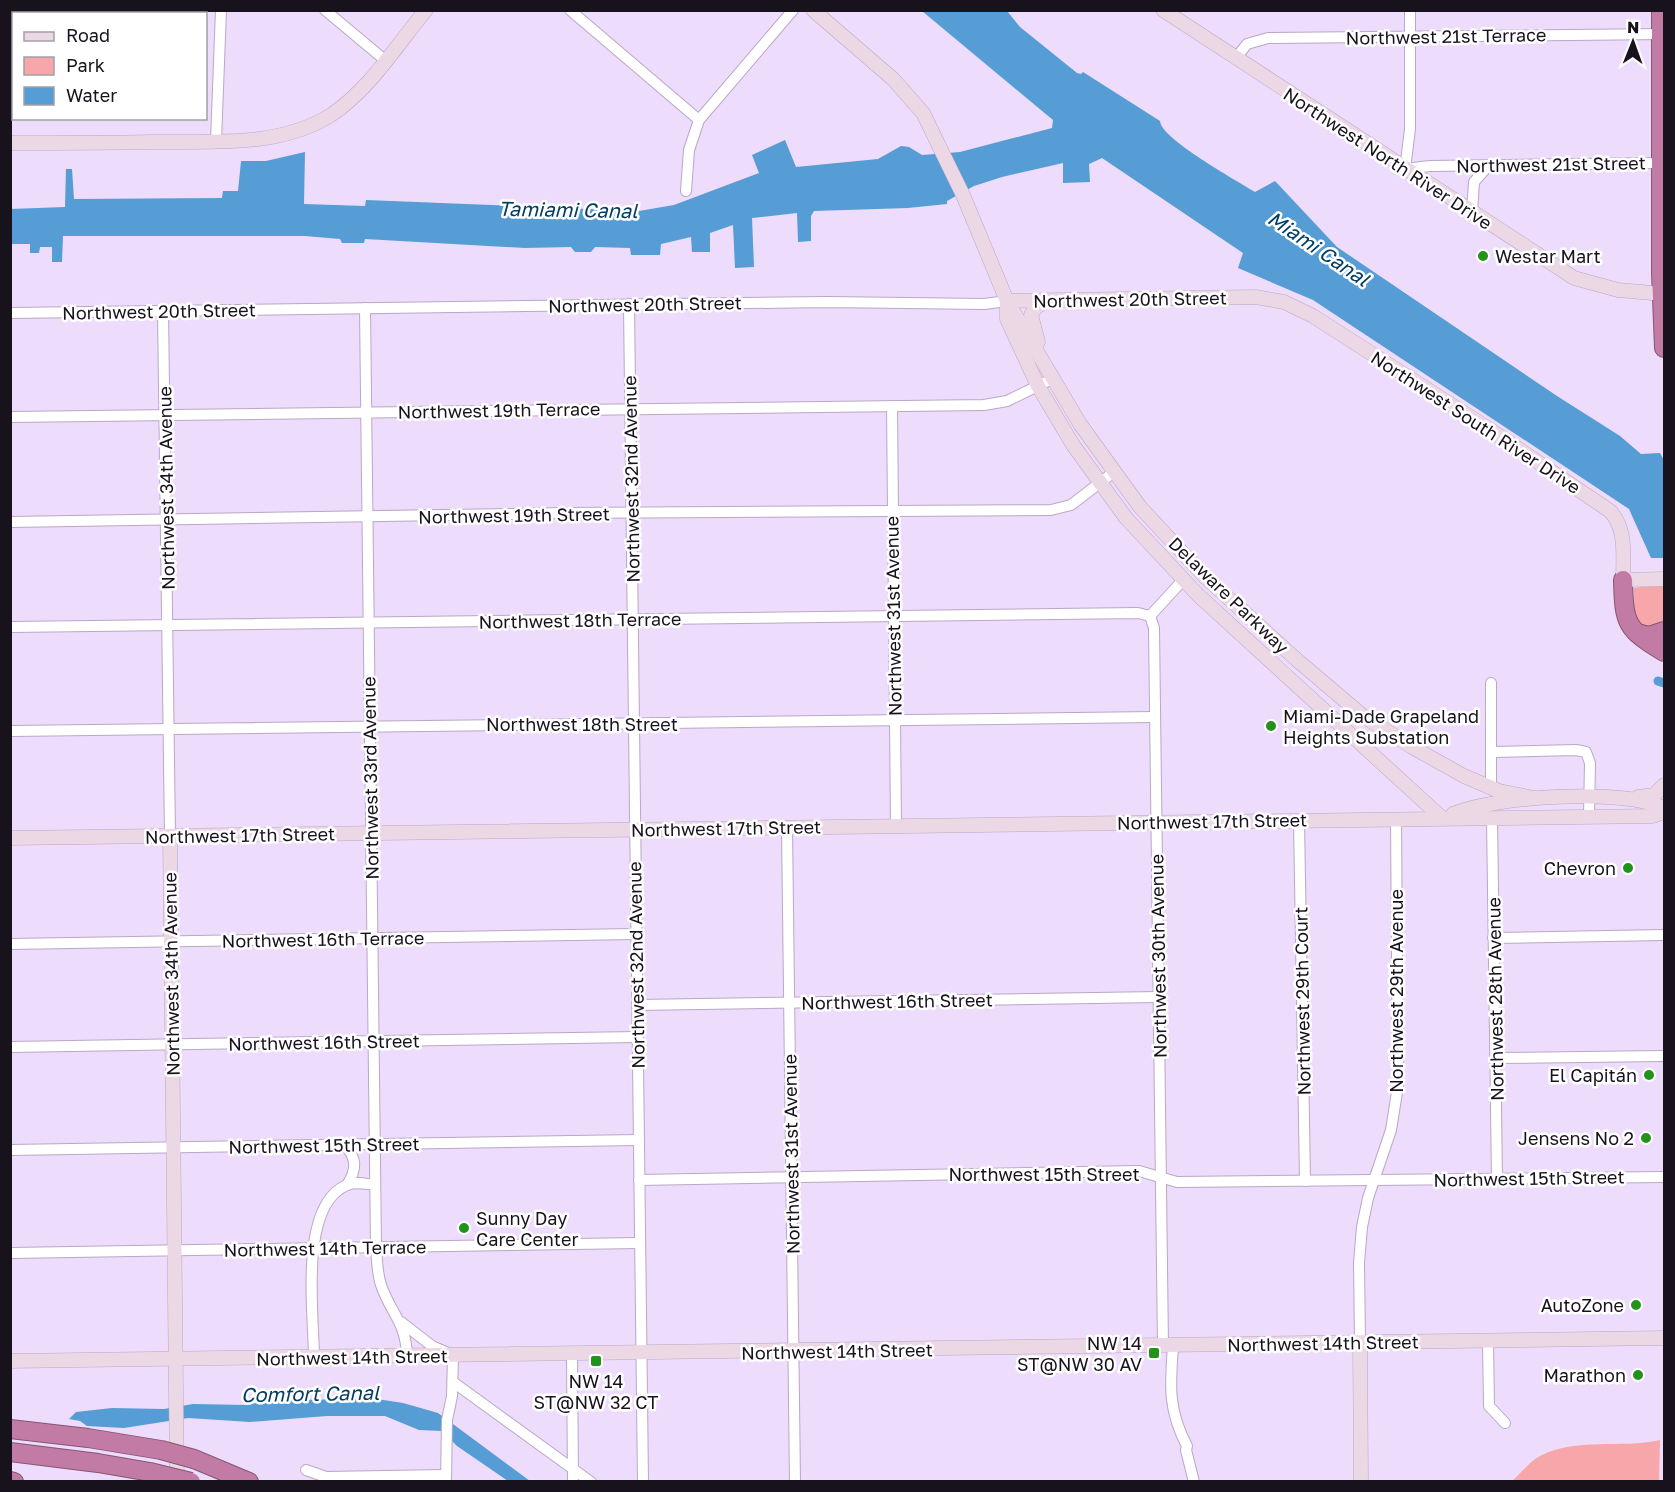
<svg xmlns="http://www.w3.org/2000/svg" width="1675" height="1492" font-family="'Golos Text',sans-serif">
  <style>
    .green { fill: #f7a7a9 }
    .water { fill: #559dd4 }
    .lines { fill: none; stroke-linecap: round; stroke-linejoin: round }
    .canal { stroke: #559dd4; stroke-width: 9 }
    .street-casing { stroke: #b9a8c6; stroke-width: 12 }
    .secondary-casing { stroke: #b9a8c6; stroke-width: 15 }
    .highway-casing { stroke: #865675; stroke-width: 20 }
    .street { stroke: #fff; stroke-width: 10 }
    .secondary { stroke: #ecd7e4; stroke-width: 14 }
    .highway { stroke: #c17ba4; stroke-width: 18 }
    .highway-bridge-casing { stroke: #865675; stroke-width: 20; stroke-linecap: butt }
    .highway-bridge { stroke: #c17ba4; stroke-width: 18 }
    .poi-dot { fill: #22921c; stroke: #fff; stroke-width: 2 }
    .labels { text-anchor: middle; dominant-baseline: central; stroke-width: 5; stroke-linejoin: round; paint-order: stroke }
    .street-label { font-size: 18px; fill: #18121d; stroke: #fff }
    .poi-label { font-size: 18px; fill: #18121d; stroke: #fff; text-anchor: end }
    .water-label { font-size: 20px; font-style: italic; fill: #013e62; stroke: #fff }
  </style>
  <rect width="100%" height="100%" fill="#eddcfb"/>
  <g class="green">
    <path d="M1664 584V621L1651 631 1637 623 1633 610 1634 588Z"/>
    <path d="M1660 1440 1659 1481H1512C1520 1474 1530 1461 1540 1456 1576 1437 1621 1449 1660 1440Z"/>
  </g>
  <g class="water">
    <path d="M922 11H1007L1020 27 1077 73 1081 74 1083 72 1160 121C1161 139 1236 180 1255 192L1275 181 1337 247 1557 396 1620 436 1641 454 1660 453 1664 460V558H1651L1629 509 1313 300 1238 268 1243 253 1102 158 1089 164 1090 182 1063 183V163L1002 177 974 186 947 201V204L908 208 814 211 811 216V241L798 242 797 213 752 218 754 267 735 268 733 225 710 233V252H692L691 237 661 244 660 255H631L630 248 595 247 591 252H575L571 247 525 248 365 239 364 243H342L340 239 305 236H63L62 262H52V247H40L39 253H30V244H11L10 209 65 207 66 169H72L74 199 222 198 223 191H238L241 161H266L305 152 304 204 365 206 366 200 639 211 674 205 759 173 752 155 785 140 796 167 878 159 901 146 909 147 922 155 960 152 1052 128 1053 120Z"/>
    <path d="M377 1399 403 1403 438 1413 530 1481H508L457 1446 442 1431 419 1430 385 1416H327L250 1422 188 1418 124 1428 87 1426 80 1421 69 1419 76 1412 112 1408 164 1409 193 1404 246 1405 271 1400Z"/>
  </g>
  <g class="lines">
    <path class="canal" d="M1658 681 1664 683"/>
    <defs>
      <g id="street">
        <path d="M325 10 386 61"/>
        <path d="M570 10 699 120"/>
        <path d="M1410 10V129L1405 169 1430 166 1661 163"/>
        <path d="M1236 58 1247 44 1268 38 1664 34"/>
        <path d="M216 141 221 10"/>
        <path d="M686 191 689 150 699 120 793 10"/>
        <path d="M1472 212 1474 182 1489 165"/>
        <path d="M629 304 643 1482"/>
        <path d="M365 308 376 1247C377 1260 377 1273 381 1285 391 1314 406 1322 407 1356"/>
        <path d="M163 311 170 836"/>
        <path d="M10 313 827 302 984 304 1007 301"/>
        <path d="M892 406 896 825"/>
        <path d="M10 417 984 405 1007 401 1054 378"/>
        <path d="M10 522 566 513 1051 510 1071 505 1114 472"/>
        <path d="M1150 616 1154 628 1163 1346"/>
        <path d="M1150 616 1183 580"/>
        <path d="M10 627 1138 613 1150 616"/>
        <path d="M10 731 1154 717"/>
        <path d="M1492 752 1576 750 1586 752 1590 763 1589 816"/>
        <path d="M1491 788V683"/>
        <path d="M1492 818 1497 1179"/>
        <path d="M1299 820 1305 1181"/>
        <path d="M787 827 795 1482"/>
        <path d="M1493 938 1664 935"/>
        <path d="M10 944 636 934"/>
        <path d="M637 1005 1158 997"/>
        <path d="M10 1047 637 1037"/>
        <path d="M1496 1058 1664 1056"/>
        <path d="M345 1145C357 1159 357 1169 347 1185"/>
        <path d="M10 1150 638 1140"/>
        <path d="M639 1180 1139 1171 1177 1182 1664 1177"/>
        <path d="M10 1253 640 1243"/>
        <path d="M401 1322 432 1346 453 1355 452 1396 447 1420 446 1482"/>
        <path d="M1488 1341 1489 1406 1505 1423"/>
        <path d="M1360 1343 1359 1263 1362 1227 1368 1198 1391 1130 1398 1086 1396 819"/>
        <path d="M1173 1346C1170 1386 1168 1410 1187 1446L1186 1450 1194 1482"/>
        <path d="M572 1353 573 1482"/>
        <path d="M314 1358C314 1315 298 1205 347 1185 356 1181 366 1184 375 1185"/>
        <path d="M453 1382 591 1482"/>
        <path d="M306 1470 326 1477 446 1475"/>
      </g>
      <g id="secondary">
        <path d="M813 10 893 79 923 113 963 195 1007 301 1080 424 1140 507 1205 577 1297 660 1363 716 1412 747 1464 776 1499 791 1534 798"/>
        <path d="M1163 10 1574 278 1618 290 1664 294"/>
        <path d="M10 143C58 143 105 143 152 142 211 141 279 148 331 115 370 89 396 46 426 10"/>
        <path d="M1007 301 1256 297 1284 302 1313 316 1489 429 1610 511C1627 529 1623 556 1623 580L1664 579"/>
        <path d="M1007 301V319L1038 386 1073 445 1126 518 1198 595 1442 818"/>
        <path d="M1038 342 1031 315 1035 308 1046 301"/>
        <path d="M1638 797 1654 795 1664 785"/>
        <path d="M1453 814C1495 796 1624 788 1664 808"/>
        <path d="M170 836 177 1482"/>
        <path d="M10 838 1653 816 1664 812"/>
        <path d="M1360 1343 1361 1482"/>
        <path d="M10 1361 1664 1338"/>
      </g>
      <g id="highway">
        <path d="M1661 10V273L1664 348"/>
        <path d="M1623 580C1624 624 1626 629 1664 652"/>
        <path d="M1637 633 1649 636 1664 631"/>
        <path d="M10 1429 88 1438 161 1450"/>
        <path d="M10 1452 98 1463 150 1472"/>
        <path d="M194 1459 249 1482"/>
        <path d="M10 1481 14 1482"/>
      </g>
    </defs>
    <use href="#street" class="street-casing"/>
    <use href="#secondary" class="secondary-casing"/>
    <use href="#highway" class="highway-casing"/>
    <use href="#street" class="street"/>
    <use href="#secondary" class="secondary"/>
    <use href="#highway" class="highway"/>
    <defs>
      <g id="highway-bridge">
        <path d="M161 1450 194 1459"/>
        <path d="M150 1472 191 1482"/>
      </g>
    </defs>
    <use href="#highway-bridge" class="highway-bridge-casing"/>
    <use href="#highway-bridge" class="highway-bridge"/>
  </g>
  <g class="poi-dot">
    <circle cx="1483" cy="256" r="6"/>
    <circle cx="1271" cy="726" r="6"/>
    <circle cx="1628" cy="868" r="6"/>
    <circle cx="1649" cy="1075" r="6"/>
    <circle cx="1646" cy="1138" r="6"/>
    <circle cx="464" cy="1228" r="6"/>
    <circle cx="1636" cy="1305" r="6"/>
    <rect x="1148" y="1347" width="12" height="12" rx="3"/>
    <rect x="590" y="1355" width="12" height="12" rx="3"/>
    <circle cx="1638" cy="1375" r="6"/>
  </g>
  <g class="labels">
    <g class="street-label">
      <text transform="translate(1446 36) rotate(-1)">Northwest 21st Terrace</text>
      <text transform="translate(1388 158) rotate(33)">Northwest North River Drive</text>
      <text transform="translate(1551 164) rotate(-1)">Northwest 21st Street</text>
      <text transform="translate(1130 299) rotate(-1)">Northwest 20th Street</text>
      <text transform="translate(645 304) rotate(-1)">Northwest 20th Street</text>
      <text transform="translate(159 311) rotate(-1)">Northwest 20th Street</text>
      <text transform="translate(499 410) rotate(-1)">Northwest 19th Terrace</text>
      <text transform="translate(1476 422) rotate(33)">Northwest South River Drive</text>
      <text transform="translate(631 479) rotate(-91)">Northwest 32nd Avenue</text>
      <text transform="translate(166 488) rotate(-91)">Northwest 34th Avenue</text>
      <text transform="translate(514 515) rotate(-1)">Northwest 19th Street</text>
      <text transform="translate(1229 595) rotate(44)">Delaware Parkway</text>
      <text transform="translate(893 616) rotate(-91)">Northwest 31st Avenue</text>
      <text transform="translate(580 620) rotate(-1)">Northwest 18th Terrace</text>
      <text x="582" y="724">Northwest 18th Street</text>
      <text transform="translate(370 778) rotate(-91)">Northwest 33rd Avenue</text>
      <text transform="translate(1212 821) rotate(-1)">Northwest 17th Street</text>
      <text transform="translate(726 828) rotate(-1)">Northwest 17th Street</text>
      <text transform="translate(240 835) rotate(-1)">Northwest 17th Street</text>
      <text transform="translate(323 939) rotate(-1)">Northwest 16th Terrace</text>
      <text transform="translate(1158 956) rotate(-91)">Northwest 30th Avenue</text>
      <text transform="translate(636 965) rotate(-91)">Northwest 32nd Avenue</text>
      <text transform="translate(171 974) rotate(-91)">Northwest 34th Avenue</text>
      <text transform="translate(1396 991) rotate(-90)">Northwest 29th Avenue</text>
      <text transform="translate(1495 999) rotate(-91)">Northwest 28th Avenue</text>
      <text transform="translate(897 1001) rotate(-1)">Northwest 16th Street</text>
      <text transform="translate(1302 1001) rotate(-91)">Northwest 29th Court</text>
      <text transform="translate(324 1042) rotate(-1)">Northwest 16th Street</text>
      <text transform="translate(324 1145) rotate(-1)">Northwest 15th Street</text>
      <text transform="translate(791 1154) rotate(-91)">Northwest 31st Avenue</text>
      <text x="1044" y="1174">Northwest 15th Street</text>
      <text transform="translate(1529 1178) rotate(-1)">Northwest 15th Street</text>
      <text transform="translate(325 1248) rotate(-1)">Northwest 14th Terrace</text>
      <text transform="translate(1323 1343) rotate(-1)">Northwest 14th Street</text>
      <text transform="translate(837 1351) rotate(-1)">Northwest 14th Street</text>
      <text transform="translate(352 1357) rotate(-1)">Northwest 14th Street</text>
    </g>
    <g class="poi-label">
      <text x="1495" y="256" text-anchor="start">Westar Mart</text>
      <text x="1283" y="716" text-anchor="start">Miami-Dade Grapeland<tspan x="1283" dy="21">Heights Substation</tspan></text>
      <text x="1616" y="868">Chevron</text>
      <text x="1637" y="1075">El Capitán</text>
      <text x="1634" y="1138">Jensens No 2</text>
      <text x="476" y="1218" text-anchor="start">Sunny Day<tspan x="476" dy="21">Care Center</tspan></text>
      <text x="1624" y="1305">AutoZone</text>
      <text x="1142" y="1343">NW 14<tspan x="1142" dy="21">ST@NW 30 AV</tspan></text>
      <text x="1626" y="1375">Marathon</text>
      <text x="596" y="1381" text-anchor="middle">NW 14<tspan x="596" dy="21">ST@NW 32 CT</tspan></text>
    </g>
    <g class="water-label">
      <text transform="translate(568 209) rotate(1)">Tamiami Canal</text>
      <text transform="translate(1319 248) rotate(34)">Miami Canal</text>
      <text transform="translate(310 1393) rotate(-1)">Comfort Canal</text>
    </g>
  </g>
  <rect width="1675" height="1492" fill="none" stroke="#18121d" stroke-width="24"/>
  <rect x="12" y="12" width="195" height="108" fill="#ffffff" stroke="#a3a0a5" stroke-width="1.5"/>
  <rect x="24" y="32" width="30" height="9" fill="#ecd7e4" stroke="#a3a0a5" stroke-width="1.5"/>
  <text x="66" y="42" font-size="18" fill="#18121d">Road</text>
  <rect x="24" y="57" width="30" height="18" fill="#f7a7a9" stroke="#a3a0a5" stroke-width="1.5"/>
  <text x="66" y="72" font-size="18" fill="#18121d">Park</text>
  <rect x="24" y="87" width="30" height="18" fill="#559dd4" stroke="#a3a0a5" stroke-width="1.5"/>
  <text x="66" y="102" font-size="18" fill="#18121d">Water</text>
  <g transform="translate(1633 42) rotate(1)" stroke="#ffffff" stroke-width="4.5" paint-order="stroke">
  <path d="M0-4.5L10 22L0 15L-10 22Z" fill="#18121d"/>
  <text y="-9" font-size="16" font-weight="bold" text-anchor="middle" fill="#18121d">N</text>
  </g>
</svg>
